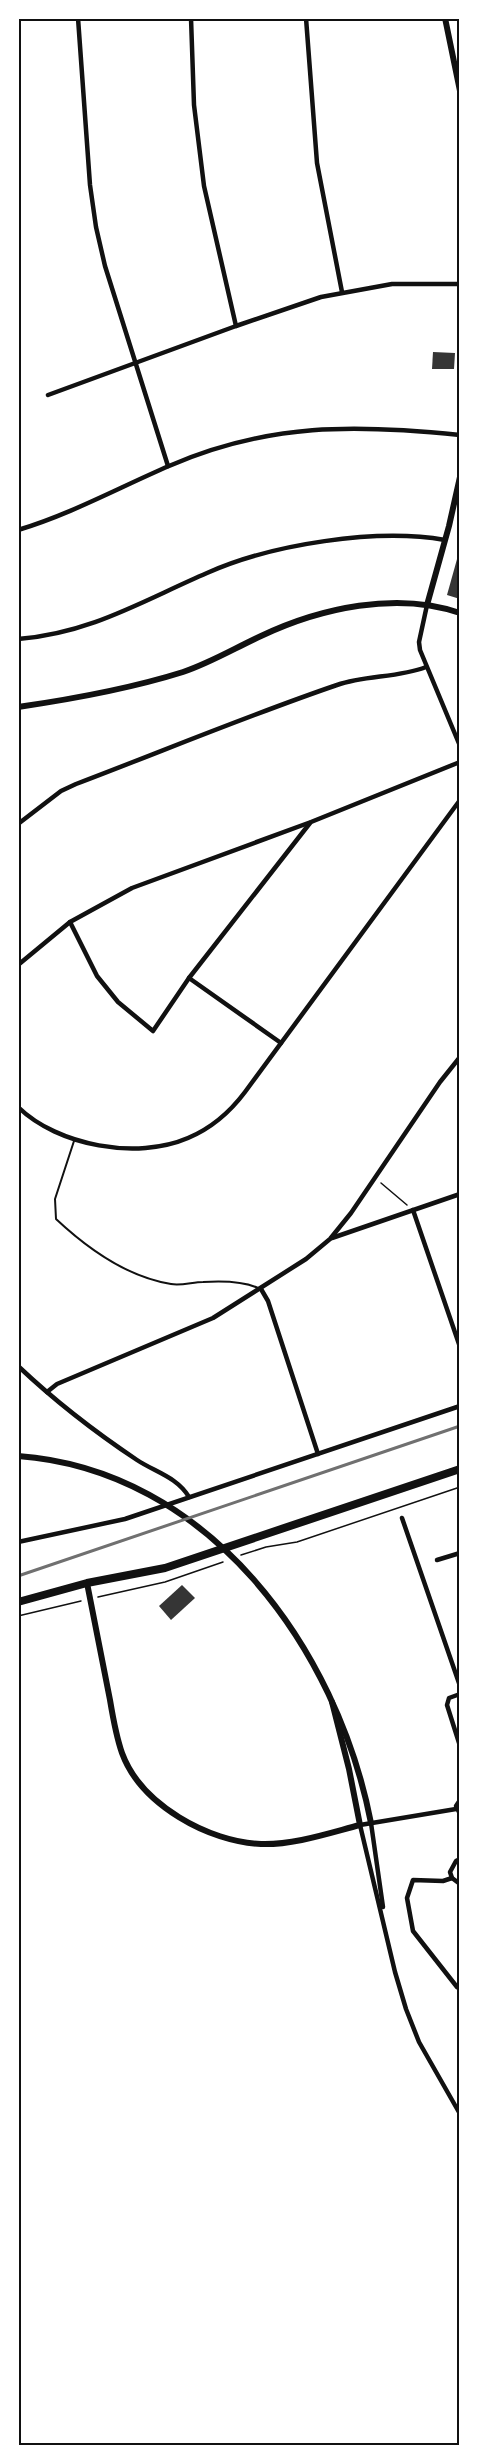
<svg xmlns="http://www.w3.org/2000/svg" width="478" height="2464" font-family="'DM Sans',sans-serif">
  <style>
    .building { fill: #353535 }
    .lines { fill: none; stroke-linecap: round; stroke-linejoin: round }
    .path { stroke: #111; stroke-width: 1.5 }
    .service { stroke: #111; stroke-width: 2 }
    .minor { stroke: #111; stroke-width: 4.5 }
    .tertiary { stroke: #111; stroke-width: 6 }
    .primary { stroke: #111; stroke-width: 8 }
    .rail { stroke: #707070; stroke-width: 3 }
    .neatline { fill: none; stroke: #111; stroke-width: 2 }
  </style>
  <rect width="100%" height="100%" fill="#fff"/>
  <g class="building">
    <path d="M433 352 455 353 454 369H432Z"/>
    <path d="M459 552H460V599L447 595Z"/>
    <path d="M182 1585 195 1598 171 1620 159 1606Z"/>
  </g>
  <g class="lines">
    <g class="path">
      <path d="M381 1183 407 1205"/>
      <path d="M241 1555 266 1547 297 1542 460 1487"/>
      <path d="M98 1597 165 1582 223 1562"/>
      <path d="M18 1616 81 1601"/>
    </g>
    <path class="service" d="M74 1141 55 1199 56 1219C88 1249 127 1277 171 1284 181 1286 193 1282 203 1282 219 1281 243 1281 258 1288"/>
    <g class="minor">
      <path d="M78 18 90 185 96 227 105 266 168 466"/>
      <path d="M191 18 194 105 204 186 236 326"/>
      <path d="M306 18 317 163 342 292"/>
      <path d="M48 395 236 326 321 297 392 284H460"/>
      <path d="M18 530C71 514 118 488 169 466 268 423 355 424 460 435"/>
      <path d="M427 605 419 642 420 650 460 746"/>
      <path d="M18 639C91 633 142 601 207 573 272 544 376 528 445 540"/>
      <path d="M18 824 61 791 76 784C163 751 249 715 337 685 366 675 398 678 426 667"/>
      <path d="M70 922 97 976 118 1002 153 1031 189 978 310 823"/>
      <path d="M18 965 70 922 132 888 311 822 460 762"/>
      <path d="M189 978 281 1043"/>
      <path d="M18 1107C58 1146 137 1160 188 1138 212 1128 230 1112 245 1092L460 800"/>
      <path d="M413 1210 460 1347"/>
      <path d="M332 1238 460 1194"/>
      <path d="M261 1289 268 1301 318 1454"/>
      <path d="M18 1366C55 1401 95 1432 137 1460 155 1472 177 1477 189 1497"/>
      <path d="M47 1392 57 1384 213 1318 306 1259 330 1239 351 1213 440 1082 460 1057"/>
      <path d="M402 1518 460 1686"/>
      <path d="M18 1542 125 1519 460 1406"/>
      <path d="M437 1560 460 1553"/>
      <path d="M460 1694 449 1698 447 1705 460 1746"/>
      <path d="M460 1800 456 1806 460 1814"/>
      <path d="M456 1809 360 1825 395 1972 406 2009 419 2042 460 2114"/>
      <path d="M371 1823 383 1907"/>
      <path d="M460 1859 456 1861 450 1872 452 1878 460 1884"/>
      <path d="M452 1878 443 1881 413 1880 407 1898 413 1931 457 1987"/>
    </g>
    <g class="tertiary">
      <path d="M445 18 460 91"/>
      <path d="M427 605 449 526 460 477"/>
      <path d="M18 707C73 699 129 689 183 672 210 663 235 648 261 636 320 608 397 591 460 613"/>
      <path d="M18 1456C209 1470 337 1648 371 1823"/>
      <path d="M87 1583C95 1622 102 1661 110 1700 113 1718 116 1736 122 1753 141 1805 209 1842 261 1844 294 1845 329 1833 360 1825L349 1769 332 1702"/>
    </g>
    <path class="primary" d="M18 1602 87 1583 165 1568 460 1469"/>
    <path class="rail" d="M18 1576 460 1426"/>
  </g>
  <rect width="478" height="2464" fill="none" stroke="#ffffff" stroke-width="39"/>
  <rect x="20" y="20" width="438" height="2424" class="neatline"/>
</svg>
